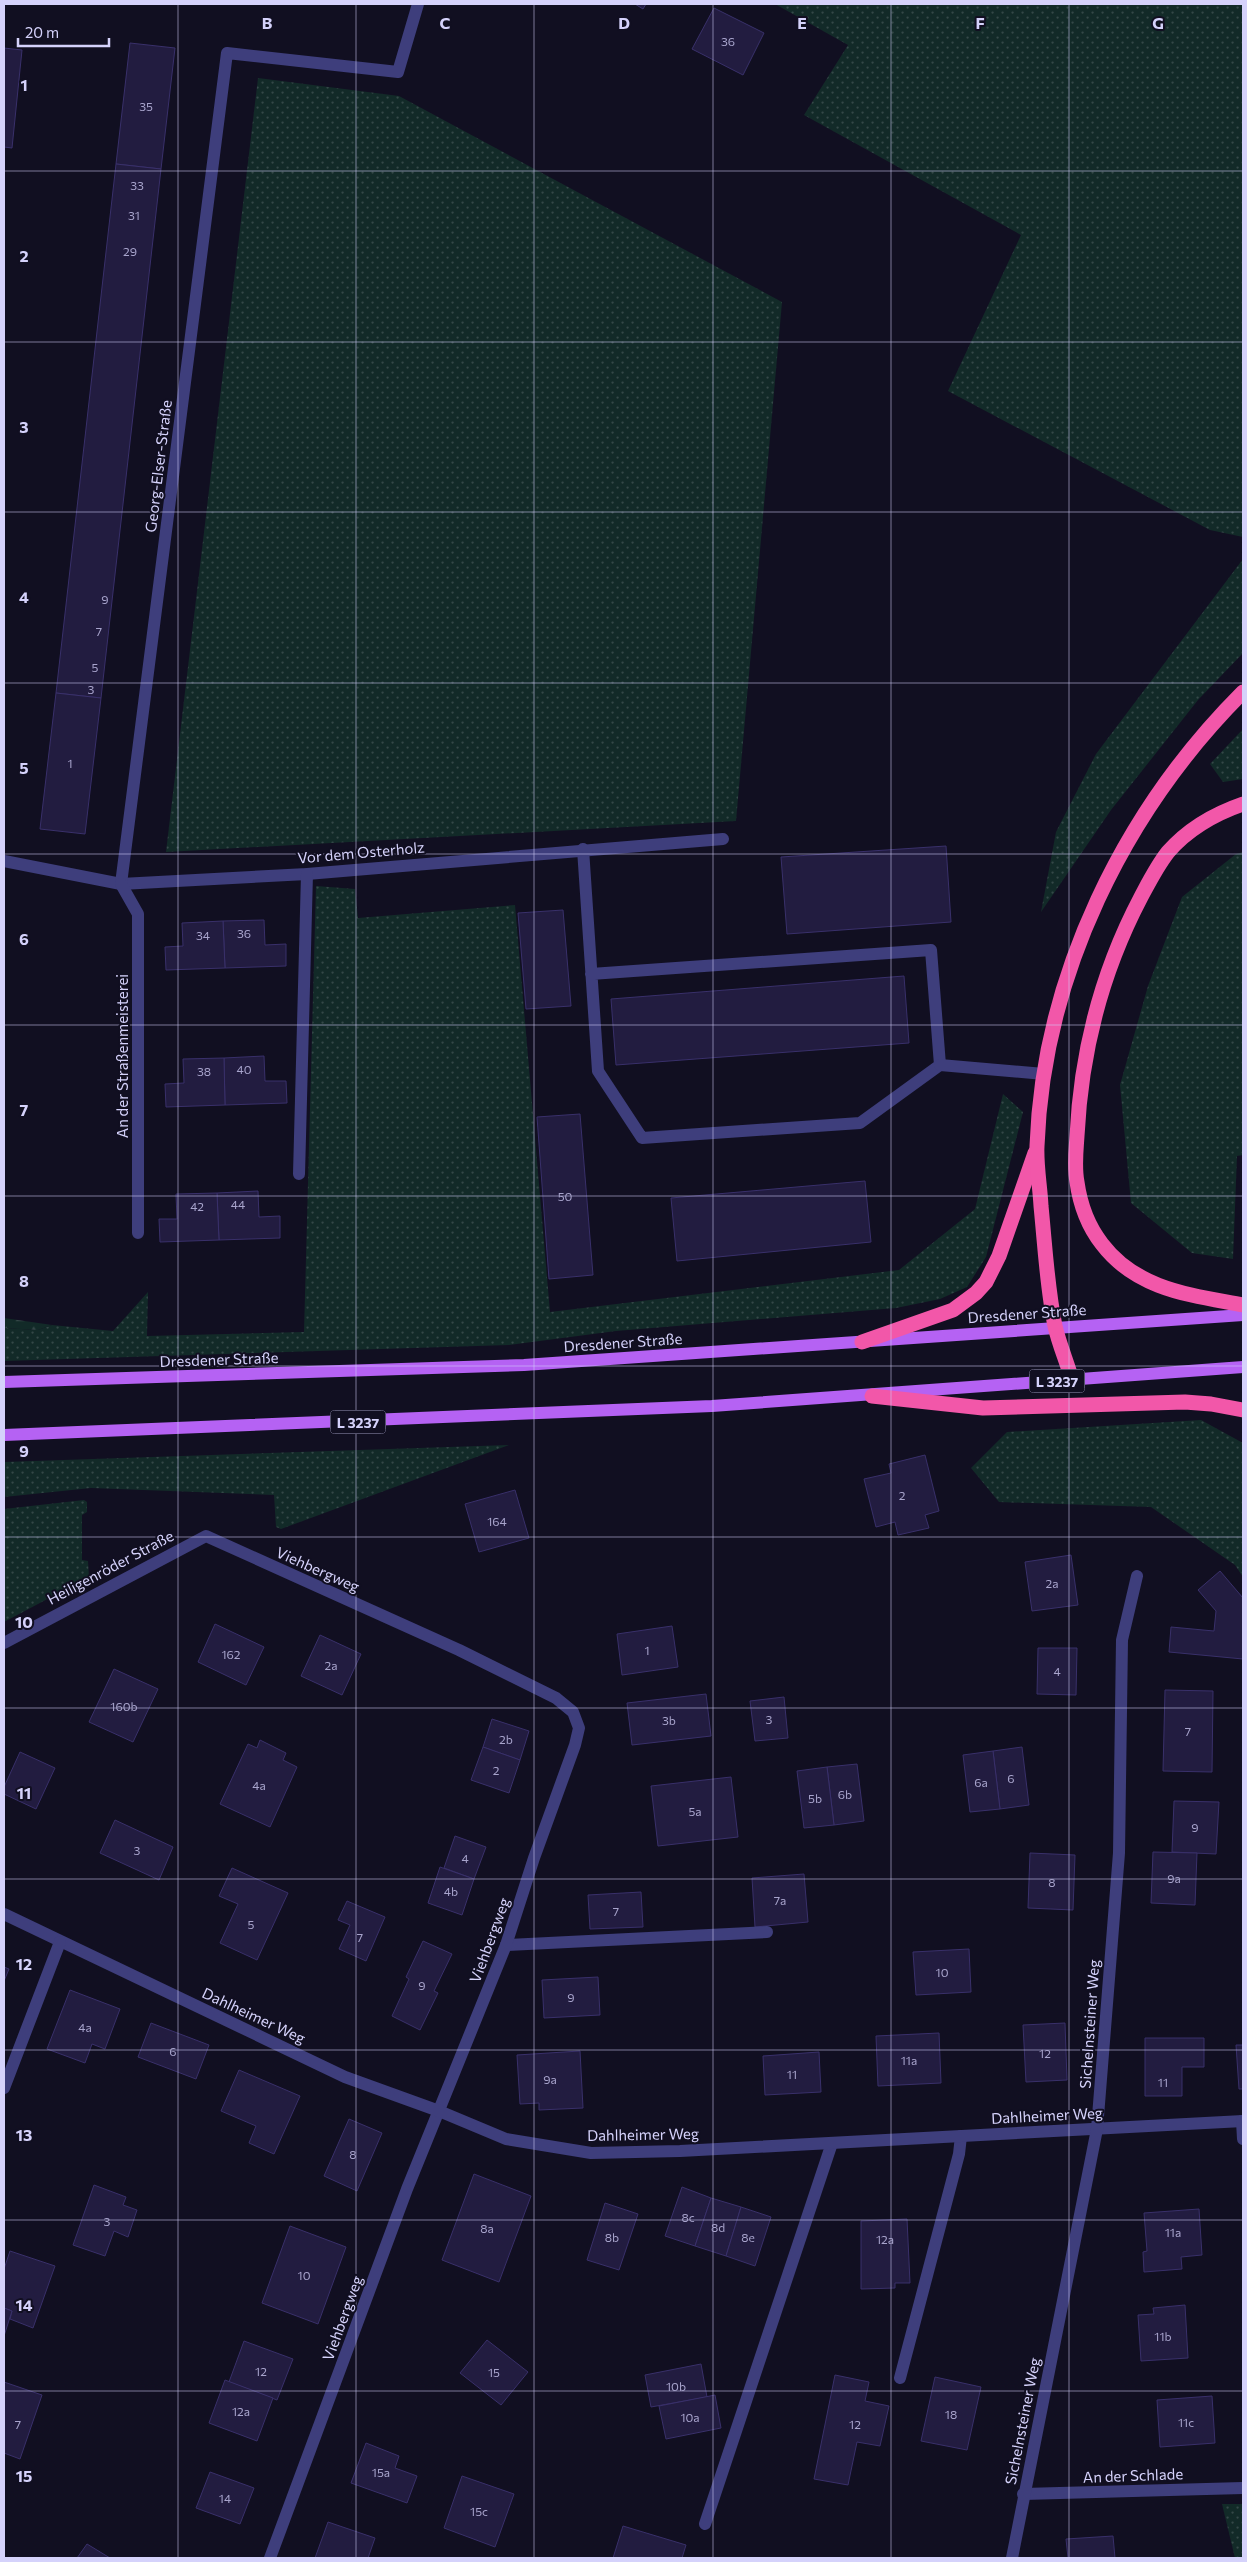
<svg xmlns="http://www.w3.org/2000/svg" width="1247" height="2562" font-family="Commissioner,sans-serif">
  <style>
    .green { fill: url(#green-dots) }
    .forest { fill: url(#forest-firs) }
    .building { fill: #221c40; stroke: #39306a }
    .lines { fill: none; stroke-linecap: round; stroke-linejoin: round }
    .lane { stroke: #3e3e7c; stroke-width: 12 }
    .street { stroke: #3e3e7c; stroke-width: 12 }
    .primary { stroke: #b562f3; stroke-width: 12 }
    .highway { stroke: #f257a9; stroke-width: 15 }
    .grid { fill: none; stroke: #d5d2fb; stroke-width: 1; stroke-opacity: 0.55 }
    .labels { text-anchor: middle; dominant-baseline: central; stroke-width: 4; stroke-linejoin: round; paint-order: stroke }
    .number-label { font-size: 12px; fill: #a8a4cc }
    .shield { fill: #110f21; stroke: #9a98ba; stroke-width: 1 }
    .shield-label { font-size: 14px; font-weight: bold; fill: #d5d2fb }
    .street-label { font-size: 15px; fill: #d5d2fb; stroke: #110f21 }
    .grid-label { font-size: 16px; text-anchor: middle; font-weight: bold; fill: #d5d2fb; stroke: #110f21; stroke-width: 4; stroke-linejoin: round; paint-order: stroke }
  </style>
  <defs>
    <pattern id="green-dots" width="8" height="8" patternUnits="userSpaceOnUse" patternTransform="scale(1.25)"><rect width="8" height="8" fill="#122a28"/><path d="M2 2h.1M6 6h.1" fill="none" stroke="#344848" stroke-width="1.8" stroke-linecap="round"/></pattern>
    <pattern id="forest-firs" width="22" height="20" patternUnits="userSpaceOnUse" patternTransform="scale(1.25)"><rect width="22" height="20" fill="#122a28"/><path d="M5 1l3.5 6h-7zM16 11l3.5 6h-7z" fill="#344848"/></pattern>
  </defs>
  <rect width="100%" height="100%" fill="#110f21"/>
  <g class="green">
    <path d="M775 4H1243V537L1210 530 948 391 1021 235 804 115 848 45Z"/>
    <path d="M258 78 399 96 782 302 736 821 166 852Z"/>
    <path d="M1243 559V653L1198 700 1111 810 1041 912 1056 832 1096 754Z"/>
    <path d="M1243 729V779L1223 782 1210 764Z"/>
    <path d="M1243 852V1155L1237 1156 1233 1259 1192 1253 1131 1203 1120 1085 1148 986 1182 897 1236 854Z"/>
    <path d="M316 886 355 889 358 918 515 905 550 1312 899 1270 975 1209 1003 1094 1023 1112 986 1257 967 1287 940 1299 896 1308 616 1331 509 1345 4 1361V1328L38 1330 52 1325 113 1331 148 1292 147 1336 304 1332Z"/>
    <path d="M1201 1420 1243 1443V1577L1235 1565 1151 1507 999 1502 971 1468 1007 1432Z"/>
    <path d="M509 1445 281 1529 276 1527 274 1495 91 1488 4 1497V1462Z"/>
    <path d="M84 1500 87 1502V1512L82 1515V1560L88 1561 89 1577 4 1622V1509Z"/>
    <path d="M1222 2504H1243V2558H1235Z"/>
  </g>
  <path class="forest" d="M4 1318 52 1325 38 1330 4 1328Z"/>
  <g class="building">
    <path d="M635 4H646L643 9Z"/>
    <path d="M714 8 764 33 743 75 692 49Z"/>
    <path d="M130 43 175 48 161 169 116 164Z"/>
    <path d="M4 48 22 50 12 148 4 147Z"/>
    <path d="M116 164 161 169 101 698 56 693Z"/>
    <path d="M56 693 101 698 85 834 40 829Z"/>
    <path d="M946 846 951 922 787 934 781 857Z"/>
    <path d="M563 910 571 1006 526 1009 518 913Z"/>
    <path d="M264 920 265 945 286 944V966L225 968 223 921Z"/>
    <path d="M223 921 225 968 166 970 165 947 183 946 182 923Z"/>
    <path d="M904 976 909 1043 616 1065 611 999Z"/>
    <path d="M264 1056 265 1081H286L287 1103 225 1105 224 1058Z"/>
    <path d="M224 1058 225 1105 166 1107 165 1084 184 1083 183 1059Z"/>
    <path d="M580 1114 593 1275 549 1279 537 1117Z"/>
    <path d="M865 1181 871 1242 677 1261 671 1198Z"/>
    <path d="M258 1191 259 1217 280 1216V1238L219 1240 217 1193Z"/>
    <path d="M217 1193 219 1240 160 1242 159 1219H177L176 1194Z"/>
    <path d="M925 1455 939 1511 925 1515 929 1528 898 1535 895 1522 876 1527 864 1479 891 1473 889 1464Z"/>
    <path d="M515 1490 529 1538 479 1552 465 1504Z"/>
    <path d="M1071 1555 1078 1605 1032 1611 1025 1562Z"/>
    <path d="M1220 1571 1243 1598V1659L1169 1652 1171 1627 1214 1631 1216 1611 1198 1590Z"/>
    <path d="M215 1624 264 1647 246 1685 198 1662Z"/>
    <path d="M672 1626 678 1667 622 1675 617 1634Z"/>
    <path d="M320 1635 361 1654 342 1695 301 1676Z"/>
    <path d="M1038 1648H1077L1076 1695 1037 1694Z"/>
    <path d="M114 1669 158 1689 133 1742 89 1722Z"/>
    <path d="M1165 1690 1213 1691 1212 1772 1163 1771Z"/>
    <path d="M706 1694 711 1736 632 1745 627 1703Z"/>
    <path d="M784 1697 788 1738 755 1741 750 1701Z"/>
    <path d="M492 1719 529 1731 520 1760 483 1747Z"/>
    <path d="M260 1740 286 1753 283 1760 297 1767 270 1827 220 1804 248 1744 257 1748Z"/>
    <path d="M483 1747 520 1760 509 1793 471 1780Z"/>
    <path d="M1022 1747 1029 1805 1000 1809 993 1751Z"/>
    <path d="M993 1751 1000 1809 970 1812 963 1755Z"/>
    <path d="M20 1752 55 1768 36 1809 4 1794V1787Z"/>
    <path d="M857 1764 864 1821 834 1825 827 1767Z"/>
    <path d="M827 1767 834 1825 804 1828 797 1771Z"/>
    <path d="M731 1777 738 1837 658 1846 651 1786Z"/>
    <path d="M1174 1801 1219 1802 1216 1854 1172 1852Z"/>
    <path d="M115 1820 173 1847 159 1880 100 1853Z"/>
    <path d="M455 1836 486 1847 474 1879 444 1868Z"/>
    <path d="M1153 1852 1197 1853 1195 1905 1151 1903Z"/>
    <path d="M1030 1853 1075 1855 1073 1910 1028 1908Z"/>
    <path d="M440 1867 474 1879 462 1915 428 1903Z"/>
    <path d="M232 1868 288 1893 257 1960 220 1943 238 1904 219 1896Z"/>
    <path d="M804 1874 808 1922 755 1927 752 1878Z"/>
    <path d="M641 1892 643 1927 590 1929 588 1895Z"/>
    <path d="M347 1901 385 1917 366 1961 339 1949 350 1925 338 1920Z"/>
    <path d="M423 1941 452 1954 434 1991 438 1993 420 2030 392 2016 409 1979 406 1977Z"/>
    <path d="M969 1949 971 1992 916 1995 913 1952Z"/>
    <path d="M4 1967 9 1969 4 1981Z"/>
    <path d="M598 1977 600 2015 544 2018 542 1980Z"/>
    <path d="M70 1990 120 2009 105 2049 92 2044 85 2063 47 2049Z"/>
    <path d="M151 2023 209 2045 196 2079 138 2057Z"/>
    <path d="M1065 2023 1067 2080 1026 2082 1023 2025Z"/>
    <path d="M939 2033 941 2083 878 2086 876 2036Z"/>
    <path d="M1145 2038H1204V2067H1182V2096H1145Z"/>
    <path d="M1236 2045H1243V2089H1239Z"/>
    <path d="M580 2051 583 2108 539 2110V2103L520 2104 517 2055Z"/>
    <path d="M819 2052 821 2092 765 2095 763 2056Z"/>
    <path d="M239 2070 300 2096 274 2154 249 2143 256 2126 221 2111Z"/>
    <path d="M349 2119 382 2133 357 2191 324 2176Z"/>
    <path d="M474 2174 531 2196 499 2282 442 2260Z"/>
    <path d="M94 2185 126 2197 123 2205 137 2210 128 2237 114 2231 105 2256 73 2245Z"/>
    <path d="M682 2187 711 2198 695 2246 665 2236Z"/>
    <path d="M711 2198 741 2207 726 2256 695 2246Z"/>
    <path d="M605 2203 638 2214 619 2270 587 2260Z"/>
    <path d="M741 2207 771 2217 755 2266 726 2256Z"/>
    <path d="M1199 2209 1202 2255 1181 2257 1182 2269 1144 2272 1143 2252 1147 2251 1144 2213Z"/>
    <path d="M907 2219 910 2283H895V2288L861 2289V2221Z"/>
    <path d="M290 2226 346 2247 318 2324 262 2303Z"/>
    <path d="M10 2251 55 2266 33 2328 10 2319 12 2311 4 2308V2269Z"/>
    <path d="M1185 2305 1188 2358 1141 2361 1138 2315 1154 2314 1153 2308Z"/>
    <path d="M4 2308 12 2311 4 2336Z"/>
    <path d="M487 2340 528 2372 501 2405 460 2373Z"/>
    <path d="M244 2341 293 2359 277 2400 229 2382Z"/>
    <path d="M701 2364 707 2397 651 2407 645 2375Z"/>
    <path d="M835 2375 869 2382 865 2401 889 2406 880 2446 857 2442 848 2485 814 2479Z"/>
    <path d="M935 2377 981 2387 967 2450 921 2441Z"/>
    <path d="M225 2380 273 2398 257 2441 209 2423Z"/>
    <path d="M4 2382 42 2395 20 2459 4 2453Z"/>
    <path d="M715 2395 721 2428 666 2439 659 2406Z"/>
    <path d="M1212 2396 1215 2443 1160 2447 1157 2400Z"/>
    <path d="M366 2443 399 2456 395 2468 417 2476 407 2503 351 2483Z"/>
    <path d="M210 2472 254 2488 240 2524 196 2508Z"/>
    <path d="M462 2476 514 2494 495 2547 444 2528Z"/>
    <path d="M328 2522 375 2538 368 2558H315Z"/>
    <path d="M623 2526 686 2545 682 2558H613Z"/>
    <path d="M1113 2536 1115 2558H1068L1066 2539Z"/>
    <path d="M87 2544 110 2558H77Z"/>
  </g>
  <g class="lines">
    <g class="lane">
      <path d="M583 849 598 1071 642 1138 860 1123 940 1065 931 950 591 974"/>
      <path d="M121 884 307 874 723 839"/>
      <path d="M940 1065 1044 1074"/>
      <path d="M299 1174 307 874"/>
      <path d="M506 1945 767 1932"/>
      <path d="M900 2378 959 2154 961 2136"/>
      <path d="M705 2524 832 2143"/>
    </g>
    <g class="street">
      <path d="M4 861 121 884"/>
      <path d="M121 884 227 53 398 72 418 4"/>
      <path d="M121 884 138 914V1233"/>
      <path d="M4 1643 206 1536 459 1650 556 1698 573 1712 579 1728 575 1745 534 1858 506 1945 407 2189 270 2558"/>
      <path d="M4 1914 345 2077 439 2111 506 2139 591 2153 680 2151 1243 2121"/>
      <path d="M4 2088 60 1942"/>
      <path d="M1242 2121 1243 2139"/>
      <path d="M1023 2494 1243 2488"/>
      <path d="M1012 2558 1097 2129 1119 1853 1122 1640 1137 1576"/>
    </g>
    <g class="primary">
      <path d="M4 1382 524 1365 1243 1315"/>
      <path d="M4 1435 712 1406 1243 1367"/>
    </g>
    <g class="highway">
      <path d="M1243 804C1214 814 1189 828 1168 852 1157 866 1149 882 1141 897 1102 971 1081 1053 1077 1136 1076 1151 1074 1167 1077 1182 1080 1204 1088 1226 1102 1244 1137 1290 1191 1295 1243 1305"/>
      <path d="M862 1342 953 1310 976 1293 986 1282 999 1256 1035 1153"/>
      <path d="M1072 1380C1067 1362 1059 1344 1055 1326 1047 1287 1045 1246 1041 1206 1040 1186 1036 1165 1037 1146 1043 976 1124 811 1243 692"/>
      <path d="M872 1396 983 1408 1185 1402 1211 1404 1243 1410"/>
    </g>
  </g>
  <path class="grid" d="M178 4V2558M356 4V2558M534 4V2558M713 4V2558M891 4V2558M1069 4V2558M4 171H1243M4 342H1243M4 512H1243M4 683H1243M4 854H1243M4 1025H1243M4 1196H1243M4 1366H1243M4 1537H1243M4 1708H1243M4 1879H1243M4 2050H1243M4 2220H1243M4 2391H1243"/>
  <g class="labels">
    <g class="number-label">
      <text x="728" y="41">36</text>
      <text x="146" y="106">35</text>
      <text x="137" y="185">33</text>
      <text x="134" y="215">31</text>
      <text x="130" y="251">29</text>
      <text x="105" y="599">9</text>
      <text x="99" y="631">7</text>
      <text x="95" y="667">5</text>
      <text x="91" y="689">3</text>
      <text x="70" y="763">1</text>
      <text x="244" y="933">36</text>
      <text x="203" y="935">34</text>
      <text x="244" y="1069">40</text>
      <text x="204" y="1071">38</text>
      <text x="565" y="1196">50</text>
      <text x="238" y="1204">44</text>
      <text x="197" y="1206">42</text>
      <text x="902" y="1495">2</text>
      <text x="497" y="1521">164</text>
      <text x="1052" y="1583">2a</text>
      <text x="647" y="1650">1</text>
      <text x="231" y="1654">162</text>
      <text x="331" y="1665">2a</text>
      <text x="1057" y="1671">4</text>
      <text x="124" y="1706">160b</text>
      <text x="769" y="1719">3</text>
      <text x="669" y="1720">3b</text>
      <text x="1188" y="1731">7</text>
      <text x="506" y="1739">2b</text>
      <text x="496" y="1770">2</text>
      <text x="1011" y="1778">6</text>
      <text x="981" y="1782">6a</text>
      <text x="259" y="1785">4a</text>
      <text x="845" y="1794">6b</text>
      <text x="815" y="1798">5b</text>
      <text x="695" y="1811">5a</text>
      <text x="1195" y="1827">9</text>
      <text x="137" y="1850">3</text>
      <text x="465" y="1858">4</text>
      <text x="1174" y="1878">9a</text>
      <text x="1052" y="1882">8</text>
      <text x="451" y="1891">4b</text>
      <text x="780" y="1900">7a</text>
      <text x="616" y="1911">7</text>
      <text x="251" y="1924">5</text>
      <text x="360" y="1937">7</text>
      <text x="942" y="1972">10</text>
      <text x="422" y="1985">9</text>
      <text x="571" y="1997">9</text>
      <text x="85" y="2027">4a</text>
      <text x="173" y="2051">6</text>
      <text x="1045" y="2053">12</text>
      <text x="909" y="2060">11a</text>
      <text x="792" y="2074">11</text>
      <text x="550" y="2079">9a</text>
      <text x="1163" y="2082">11</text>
      <text x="353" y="2154">8</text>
      <text x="688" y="2217">8c</text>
      <text x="107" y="2221">3</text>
      <text x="718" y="2227">8d</text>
      <text x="487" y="2228">8a</text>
      <text x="1173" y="2232">11a</text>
      <text x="612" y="2237">8b</text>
      <text x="748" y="2237">8e</text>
      <text x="885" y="2239">12a</text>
      <text x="304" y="2275">10</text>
      <text x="1163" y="2336">11b</text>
      <text x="261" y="2371">12</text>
      <text x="494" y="2372">15</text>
      <text x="676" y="2386">10b</text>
      <text x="241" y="2411">12a</text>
      <text x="951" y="2414">18</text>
      <text x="690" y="2417">10a</text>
      <text x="1186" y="2422">11c</text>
      <text x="18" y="2424">7</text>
      <text x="855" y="2424">12</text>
      <text x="381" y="2472">15a</text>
      <text x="225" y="2498">14</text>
      <text x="479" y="2511">15c</text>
    </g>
    <g class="shield">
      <rect x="1029.5" y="1369.5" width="55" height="23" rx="4"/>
      <rect x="330.5" y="1410.5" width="55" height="23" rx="4"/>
    </g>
    <g class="shield-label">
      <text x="1057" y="1381">L 3237</text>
      <text x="358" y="1422">L 3237</text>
    </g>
    <g class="street-label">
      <text transform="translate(158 466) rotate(-83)">Georg-Elser-Straße</text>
      <text transform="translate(361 852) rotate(-5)">Vor dem Osterholz</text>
      <text transform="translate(122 1056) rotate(-90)">An der Straßenmeisterei</text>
      <text transform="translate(1027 1313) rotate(-4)">Dresdener Straße</text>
      <text transform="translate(623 1342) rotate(-4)">Dresdener Straße</text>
      <text transform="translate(219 1359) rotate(-2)">Dresdener Straße</text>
      <text transform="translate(110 1567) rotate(-28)">Heiligenröder Straße</text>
      <text transform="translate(318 1569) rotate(24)">Viehbergweg</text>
      <text transform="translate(489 1940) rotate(-70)">Viehbergweg</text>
      <text transform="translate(254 2015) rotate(25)">Dahlheimer Weg</text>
      <text transform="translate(1089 2024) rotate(-86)">Sichelnsteiner Weg</text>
      <text transform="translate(1047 2115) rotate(-3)">Dahlheimer Weg</text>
      <text transform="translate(643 2134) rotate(-1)">Dahlheimer Weg</text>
      <text transform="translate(342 2318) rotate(-70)">Viehbergweg</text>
      <text transform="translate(1022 2421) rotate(-79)">Sichelnsteiner Weg</text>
      <text transform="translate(1133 2475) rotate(-2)">An der Schlade</text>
    </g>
  </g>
  <g class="grid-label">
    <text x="267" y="29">B</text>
    <text x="445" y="29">C</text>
    <text x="624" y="29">D</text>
    <text x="802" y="29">E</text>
    <text x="980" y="29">F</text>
    <text x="1158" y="29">G</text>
    <text x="24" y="91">1</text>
    <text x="24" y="262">2</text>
    <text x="24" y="433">3</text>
    <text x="24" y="603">4</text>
    <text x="24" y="774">5</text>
    <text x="24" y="945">6</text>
    <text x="24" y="1116">7</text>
    <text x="24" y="1287">8</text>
    <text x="24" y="1457">9</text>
    <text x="24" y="1628">10</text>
    <text x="24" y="1799">11</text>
    <text x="24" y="1970">12</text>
    <text x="24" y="2141">13</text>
    <text x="24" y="2311">14</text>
    <text x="24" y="2482">15</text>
  </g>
  <rect width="1247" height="2562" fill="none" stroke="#d5d2fb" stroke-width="10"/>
  <path d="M18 38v8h91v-8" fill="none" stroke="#d5d2fb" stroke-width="2.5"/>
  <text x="25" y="38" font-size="15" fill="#d5d2fb" stroke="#110f21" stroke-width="4" paint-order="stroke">20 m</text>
</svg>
